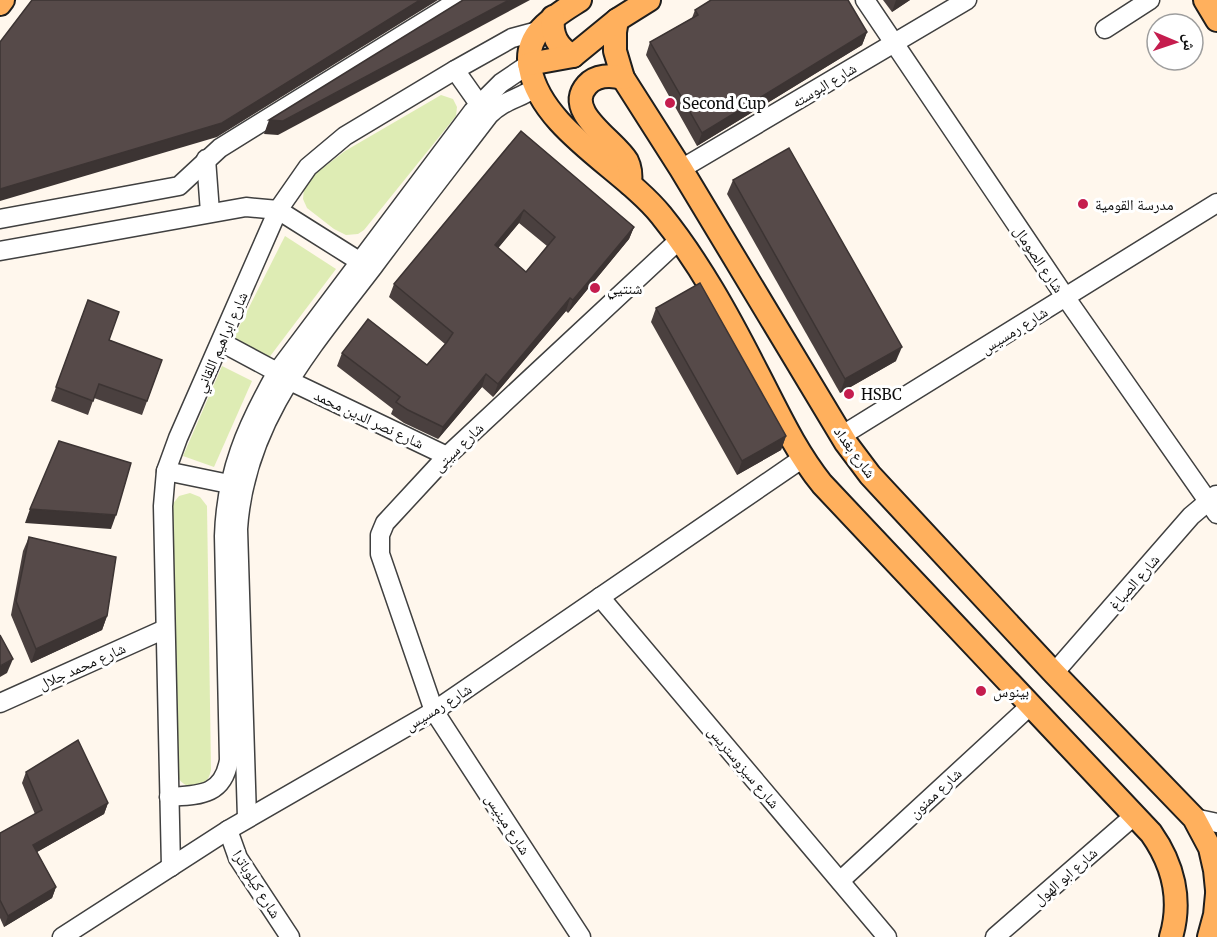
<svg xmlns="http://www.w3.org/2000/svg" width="1217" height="937" font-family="Merriweather,'Noto Naskh Arabic',serif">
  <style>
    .green { fill: #deecb4 }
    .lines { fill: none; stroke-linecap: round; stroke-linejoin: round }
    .minor-casing { stroke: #404040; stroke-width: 21 }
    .major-casing { stroke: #1e1e1e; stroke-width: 26 }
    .minor { stroke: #fff; stroke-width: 18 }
    .major { stroke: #ffb05d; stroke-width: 22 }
    .wall { fill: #4a403f; fill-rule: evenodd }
    .shaded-wall { fill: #3c3433 }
    .building { fill: #564a49; stroke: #3c3433; stroke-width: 1.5; fill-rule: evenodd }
    .poi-dot { fill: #c51d4e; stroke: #fff; stroke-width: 2 }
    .labels { text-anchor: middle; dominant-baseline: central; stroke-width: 6; stroke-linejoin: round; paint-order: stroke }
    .street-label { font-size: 15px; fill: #0d0d0d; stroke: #fff }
    .poi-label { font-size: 15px; fill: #0d0d0d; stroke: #fff; text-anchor: start }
  </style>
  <rect width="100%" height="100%" fill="#fff7ed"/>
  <g class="green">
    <path d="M441 95 453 99 457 107 456 116 364 230 358 234 346 235 334 229 307 208 303 199 304 189 315 174 345 151Z"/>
    <path d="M285 236 336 269 268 359 234 337Z"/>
    <path d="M222 366 252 381 214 467 183 456Z"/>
    <path d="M190 493 200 497 207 506 211 770C208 788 189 793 178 778L172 505 179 496Z"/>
  </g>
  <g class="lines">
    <defs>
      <g id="minor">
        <path d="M865 0 1066 298 1217 514"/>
        <path d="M1105 29 1150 0"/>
        <path d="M455 70 479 104"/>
        <path d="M206 159 210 212"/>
        <path d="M681 169 967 0"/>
        <path d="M0 219 179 186 220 148 459 0"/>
        <path d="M0 251 246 207 278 210 359 261"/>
        <path d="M221 342 277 372"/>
        <path d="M290 381 447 456"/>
        <path d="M841 436 1217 203"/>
        <path d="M166 471 229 484"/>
        <path d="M600 597 887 937"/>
        <path d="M1054 673 1191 516 1216 495"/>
        <path d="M0 703 165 629"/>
        <path d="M169 797C199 795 223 796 229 760L224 536C226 472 246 427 277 372L473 111 501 83 529 64"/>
        <path d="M247 818 238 529C245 422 311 348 373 267 411 216 450 166 489 115 505 99 520 99 536 87"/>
        <path d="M1194 818 1217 823"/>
        <path d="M228 830 238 858 290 937"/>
        <path d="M171 867 163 506 166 471 178 438 278 210 308 167 345 136 455 70 512 38 538 31"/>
        <path d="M840 881 1031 705"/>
        <path d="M62 937 228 830 434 711 803 458"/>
        <path d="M581 937 434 711 380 554V535L385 523 447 456 679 240"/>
        <path d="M995 937 1135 815"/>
      </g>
      <g id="major">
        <path d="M580 0C555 16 523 33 530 68 541 129 624 169 661 215 699 262 729 317 756 370 777 410 794 449 822 484L1151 833C1173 864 1182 900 1171 937"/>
        <path d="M1205 0 1217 20"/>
        <path d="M0 4 3 0"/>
        <path d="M553 17C551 35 557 47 573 56"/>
        <path d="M617 20 615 32V51L623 78 681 169 846 443 870 475 1054 673 1194 818 1210 848 1215 870 1217 890"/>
        <path d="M529 64 573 56 617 20 649 0"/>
        <path d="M623 78C611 75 596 75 587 85 563 112 615 140 627 161 631 169 631 176 630 184"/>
        <path d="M1209 937 1215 915 1217 894"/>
      </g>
    </defs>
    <use href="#minor" class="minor-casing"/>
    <use href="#major" class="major-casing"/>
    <use href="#minor" class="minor"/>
    <use href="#major" class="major"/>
  </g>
  <g class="wall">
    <path d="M883 0H910L892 12Z"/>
    <path d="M695 10 867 32 862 45 697 146 646 55 650 42 692 18Z"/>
    <path d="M521 131 634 227 629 239 568 313 566 311 493 397 482 387 438 439 404 423 391 414 393 409 337 366 342 353 427 365 445 344 389 297 394 284ZM519 223 547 246 526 272 498 248Z"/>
    <path d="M733 180 896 361 840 393 727 194Z"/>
    <path d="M88 300 109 340 162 360 142 415 94 398 88 415 51 401Z"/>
    <path d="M656 308 786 436 781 450 737 475 651 322Z"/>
    <path d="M29 537 107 616 102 630 31 663 11 615 23 551Z"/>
    <path d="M26 772 108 803 104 814 37 852 56 887 52 898 4 927 0 918V833L35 814 22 783Z"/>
  </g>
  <g class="shaded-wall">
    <path d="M420 0H438L217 137 0 201V189Z"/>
    <path d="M509 0H530L278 135 264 134 269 120Z"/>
    <path d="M896 0H910L892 12Z"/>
    <path d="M867 32 862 45 697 146 702 133Z"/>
    <path d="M524 210 519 223 490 258 495 245Z"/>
    <path d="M634 227 629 239 568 313 573 300Z"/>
    <path d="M570 298 566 311 493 397 498 384Z"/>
    <path d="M902 347 896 361 840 393 845 379Z"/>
    <path d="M486 374 482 387 438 439 443 427Z"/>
    <path d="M786 436 781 450 737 475 742 461Z"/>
    <path d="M30 509 116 515 111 529 25 523Z"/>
    <path d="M107 616 102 630 31 663 36 649Z"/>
    <path d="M13 659 7 673 0 677V666Z"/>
    <path d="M108 803 104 814 30 856 33 845Z"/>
    <path d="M56 887 52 898 4 927 8 916Z"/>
  </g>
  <g class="building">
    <path d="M32 0H420L222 123 0 189V42Z"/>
    <path d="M463 0H509L283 121 269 120Z"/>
    <path d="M711 0H848L867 32 702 133 650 42 698 15 695 10Z"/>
    <path d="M521 131 634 227 573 300 570 298 498 384 486 374 443 427 408 410 396 402 400 397 342 353 368 319 427 365 447 342 453 333 394 284ZM524 210 555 237 526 272 495 245Z"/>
    <path d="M789 148 902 347 845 379 733 180Z"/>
    <path d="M700 283 786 436 742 461 656 308Z"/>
    <path d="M88 300 119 312 109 340 162 360 147 401 99 384 93 401 56 387Z"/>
    <path d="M59 441 131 463 116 515 30 509Z"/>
    <path d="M29 537 116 557 107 616 36 649 16 601Z"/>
    <path d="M0 635 13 659 0 666Z"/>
    <path d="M78 740 108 803 33 845 56 887 8 916 0 900V833L42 810 26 772Z"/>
  </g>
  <g class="poi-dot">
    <circle cx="670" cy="103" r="6"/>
    <circle cx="1083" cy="204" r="6"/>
    <circle cx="595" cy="288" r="6"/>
    <circle cx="849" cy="394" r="6"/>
    <circle cx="981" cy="691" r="6"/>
  </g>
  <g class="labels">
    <g class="street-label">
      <text transform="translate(824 85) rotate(-31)">شارع البوسته</text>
      <text transform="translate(1039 259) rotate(56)">شارع الصومال</text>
      <text transform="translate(1014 330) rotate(-32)">شارع رمسيس</text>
      <text transform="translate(221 342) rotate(-66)">شارع ابراهيم اللقاني</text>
      <text transform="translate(369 419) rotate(25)">شارع نصر الدين محمد</text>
      <text transform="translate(458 447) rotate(-44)">شارع سيتى</text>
      <text transform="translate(855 452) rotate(54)">شارع بغداد</text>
      <text transform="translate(1134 582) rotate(-49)">شارع الصباغ</text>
      <text transform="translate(82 666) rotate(-24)">شارع محمد جلال</text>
      <text transform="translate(438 707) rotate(-32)">شارع رمسيس</text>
      <text transform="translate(744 767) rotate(50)">شارع سيزوستريس</text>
      <text transform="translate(935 793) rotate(-43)">شارع ممنون</text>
      <text transform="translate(508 824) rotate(57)">شارع مينيس</text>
      <text transform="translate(1065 876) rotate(-41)">شارع ابو الهول</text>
      <text transform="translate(257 884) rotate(58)">شارع كيلوباترا</text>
    </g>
    <g class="poi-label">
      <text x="682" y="103">Second Cup</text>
      <text x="1095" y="204">مدرسة القومية</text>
      <text x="607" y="288">شنتيي</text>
      <text x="861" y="394">HSBC</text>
      <text x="993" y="691">بينوس</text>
    </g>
  </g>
  <g transform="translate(1175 42) rotate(92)"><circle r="28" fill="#ffffff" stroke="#9e9e9e" stroke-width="1.5"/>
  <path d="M0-4.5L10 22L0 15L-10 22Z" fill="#c51d4e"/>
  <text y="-9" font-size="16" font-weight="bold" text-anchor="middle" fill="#0d0d0d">ش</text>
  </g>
</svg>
